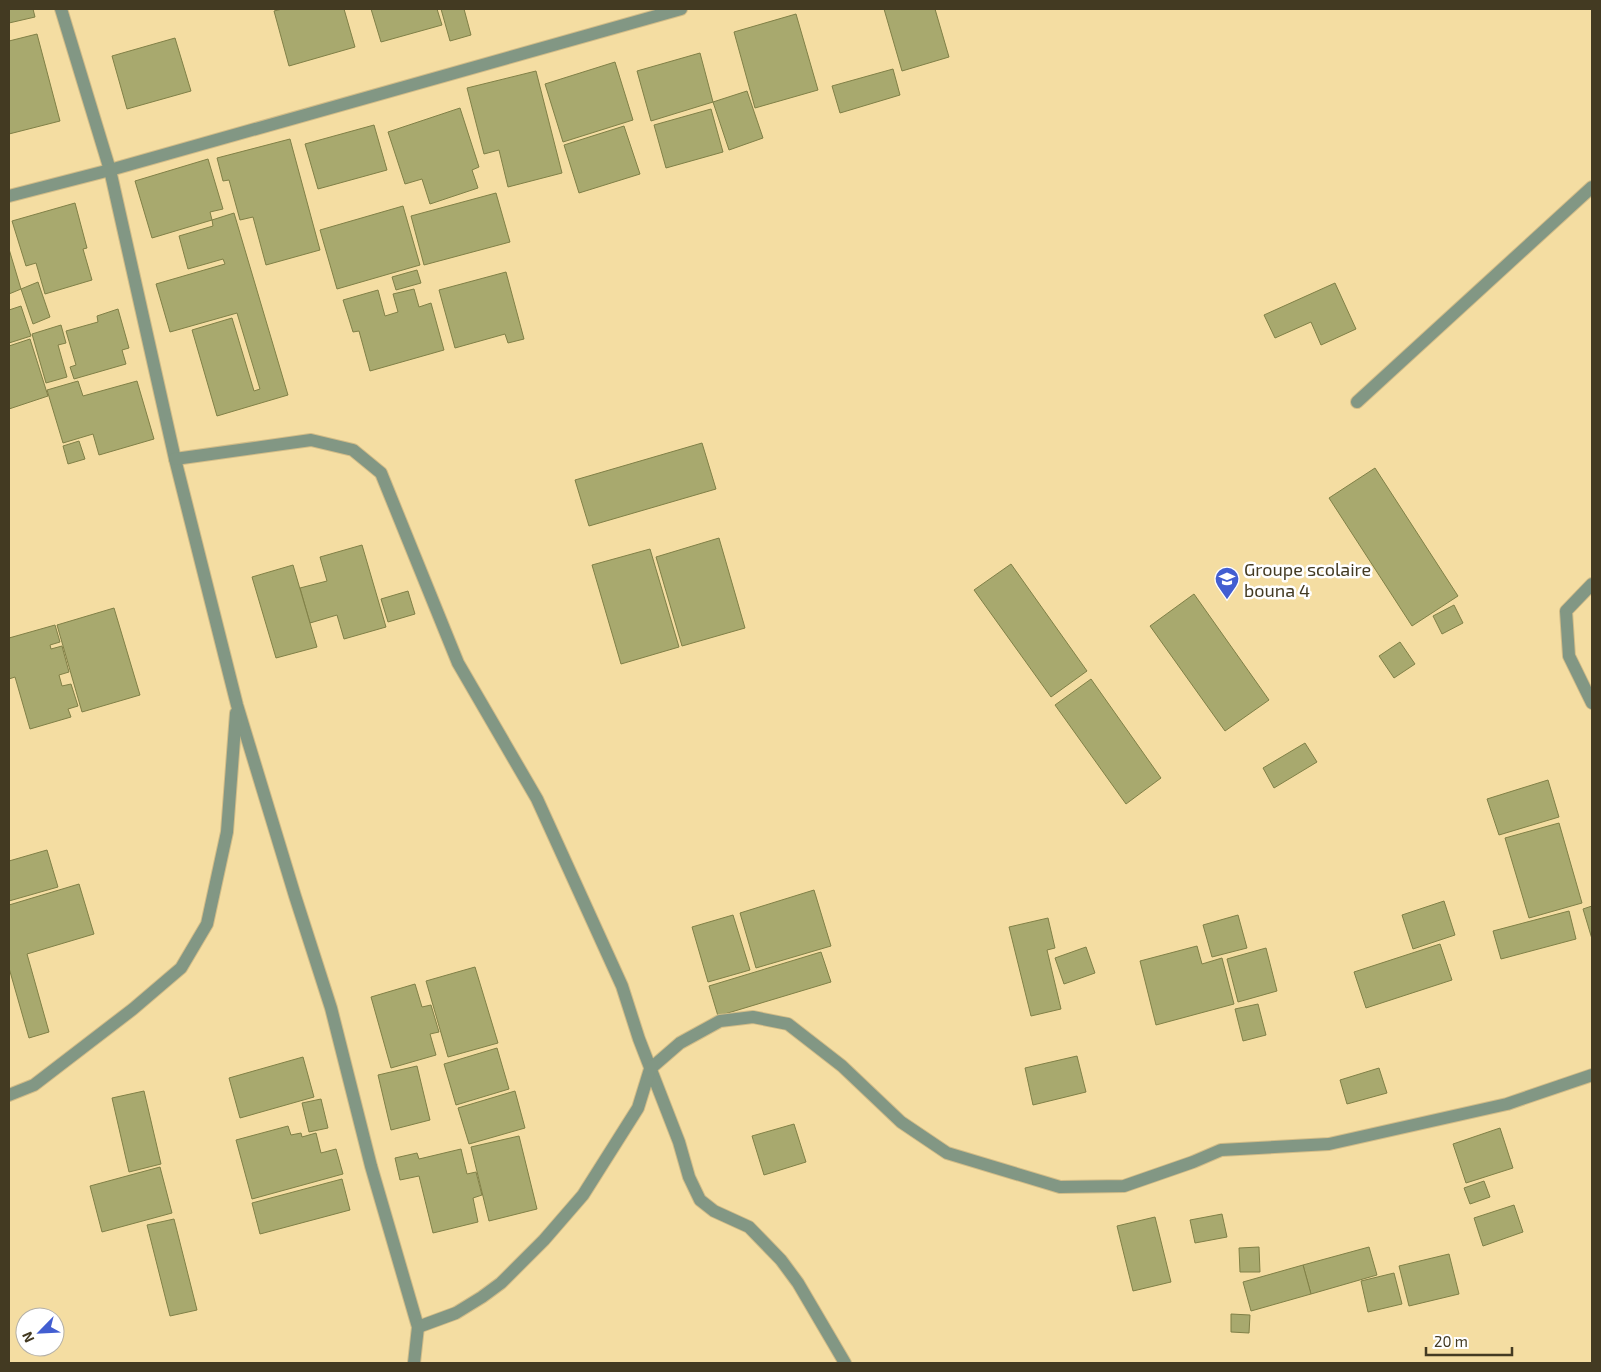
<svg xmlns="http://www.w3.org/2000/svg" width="1601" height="1372" font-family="'Exo 2',sans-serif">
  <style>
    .building { fill: #a8a96e; stroke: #808047 }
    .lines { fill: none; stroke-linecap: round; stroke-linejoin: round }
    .minor-casing { stroke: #d1bc88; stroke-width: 14 }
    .minor { stroke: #829784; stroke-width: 12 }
    .labels { text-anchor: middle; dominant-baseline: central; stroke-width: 5; stroke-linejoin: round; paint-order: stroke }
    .poi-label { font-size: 18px; fill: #433a22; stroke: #fff; text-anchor: start }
  </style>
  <rect width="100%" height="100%" fill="#f4dda2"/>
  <g class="building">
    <path d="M9 9H33L35 17 9 23Z"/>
    <path d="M282 9H344L355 47 289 66 274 11Z"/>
    <path d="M371 9H437L442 25 381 42Z"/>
    <path d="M441 9H464L471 35 450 41Z"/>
    <path d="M884 9H935L949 57 902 71Z"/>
    <path d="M796 14 818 90 755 108 734 32Z"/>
    <path d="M37 34 60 121 9 134V41Z"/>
    <path d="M175 38 191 91 127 109 112 56Z"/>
    <path d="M700 53 713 102 651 121 637 71Z"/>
    <path d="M615 62 633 120 563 142 545 84Z"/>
    <path d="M893 69 900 95 840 113 832 86Z"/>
    <path d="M536 71 562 173 508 187 499 150 484 154 467 88Z"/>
    <path d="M747 91 763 138 729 150 713 102Z"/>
    <path d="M460 108 479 167 472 170 478 188 430 204 422 179 405 184 388 132Z"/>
    <path d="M711 109 723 152 666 168 654 125Z"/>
    <path d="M374 125 387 170 318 189 305 144Z"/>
    <path d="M624 126 640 174 579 193 564 145Z"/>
    <path d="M290 139 320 250 266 265 253 217 240 220 229 180 223 181 217 158Z"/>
    <path d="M208 159 223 209 210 212 212 220 152 238 135 181Z"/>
    <path d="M496 193 510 242 424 265 411 216Z"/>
    <path d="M75 203 87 248 83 249 92 280 45 294 36 263 26 266 12 221Z"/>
    <path d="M403 206 420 265 337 289 320 230Z"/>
    <path d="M234 213 288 395 217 416 192 330 232 318 254 391 260 389 237 313 170 332 156 284 225 264 223 259 188 269 179 236 213 226 212 220Z"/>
    <path d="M9 249 21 289 9 294Z"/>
    <path d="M417 270 421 283 396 290 392 277Z"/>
    <path d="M506 272 524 339 508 343 505 334 455 348 439 290Z"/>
    <path d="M38 282 50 317 33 324 21 289Z"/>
    <path d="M1335 283 1356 329 1321 345 1311 322 1275 338 1264 315Z"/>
    <path d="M414 289 419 307 431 303 444 350 370 371 359 331 353 332 343 300 378 290 385 316 398 312 393 294Z"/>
    <path d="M21 306 31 336 9 343V310Z"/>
    <path d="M118 309 129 348 122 350 126 364 74 379 70 367 76 365 66 331 98 322 97 316Z"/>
    <path d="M61 325 66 343 58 345 67 377 46 383 32 334Z"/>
    <path d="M30 339 48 396 9 409V346Z"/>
    <path d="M78 381 83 396 137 381 154 439 99 455 93 434 63 443 47 390Z"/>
    <path d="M79 441 85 459 68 464 63 446Z"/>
    <path d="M702 443 716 489 589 526 575 480Z"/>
    <path d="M1375 468 1458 596 1412 626 1329 498Z"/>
    <path d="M719 538 745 628 682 646 656 557Z"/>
    <path d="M362 545 386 627 344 639 337 615 310 623 300 588 327 581 320 557Z"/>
    <path d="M650 549 679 647 621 664 592 565Z"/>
    <path d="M1011 564 1087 671 1051 697 974 590Z"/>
    <path d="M293 565 317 647 276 658 252 577Z"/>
    <path d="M408 591 415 614 388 622 381 599Z"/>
    <path d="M1194 594 1269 700 1225 731 1150 626Z"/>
    <path d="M1454 605 1463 623 1442 634 1433 616Z"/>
    <path d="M114 608 140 695 82 712 57 625Z"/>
    <path d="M55 625 60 642 50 645 51 649 62 646 69 672 59 675 62 686 71 684 78 706 68 709 71 717 30 729 15 677 9 679V638Z"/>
    <path d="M1400 642 1415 664 1394 678 1379 656Z"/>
    <path d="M1091 679 1161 778 1126 804 1055 705Z"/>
    <path d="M1305 743 1317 762 1274 788 1263 768Z"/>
    <path d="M1548 780 1559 817 1499 835 1487 799Z"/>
    <path d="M1559 823 1582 903 1529 918 1505 838Z"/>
    <path d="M47 850 58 887 9 901V861Z"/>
    <path d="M79 884 94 934 27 954 49 1032 29 1038 9 968V905Z"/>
    <path d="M814 890 831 946 756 968 740 913Z"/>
    <path d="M1444 901 1455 935 1413 949 1402 915Z"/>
    <path d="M1592 906V939L1583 909Z"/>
    <path d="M1569 911 1576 939 1501 959 1493 931Z"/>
    <path d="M733 915 750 970 708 982 692 927Z"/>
    <path d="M1238 915 1247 948 1212 957 1203 925Z"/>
    <path d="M1048 918 1055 948 1047 950 1061 1009 1031 1016 1009 927Z"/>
    <path d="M1440 944 1452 980 1366 1008 1354 972Z"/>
    <path d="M1197 946 1202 964 1222 958 1234 1004 1156 1025 1140 961Z"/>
    <path d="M1086 947 1095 973 1064 984 1055 958Z"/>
    <path d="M1266 948 1277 991 1238 1002 1227 959Z"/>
    <path d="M821 952 831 982 718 1016 709 986Z"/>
    <path d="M475 967 498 1043 448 1057 426 981Z"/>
    <path d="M415 984 422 1007 431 1005 439 1032 430 1034 436 1055 391 1068 371 997Z"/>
    <path d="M1258 1004 1266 1035 1243 1041 1235 1009Z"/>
    <path d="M497 1048 509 1089 456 1105 444 1064Z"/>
    <path d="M1077 1056 1086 1092 1033 1105 1025 1068Z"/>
    <path d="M303 1057 314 1097 240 1118 229 1078Z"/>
    <path d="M417 1066 430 1120 391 1130 378 1075Z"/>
    <path d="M1379 1068 1387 1093 1347 1104 1340 1080Z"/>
    <path d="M144 1091 161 1164 129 1172 112 1098Z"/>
    <path d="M515 1091 525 1128 469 1144 458 1108Z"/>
    <path d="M321 1099 328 1128 309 1132 302 1103Z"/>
    <path d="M794 1124 806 1162 764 1175 752 1136Z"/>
    <path d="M288 1126 291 1135 301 1133 302 1137 316 1133 321 1153 336 1149 343 1174 252 1199 236 1140Z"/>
    <path d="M1500 1128 1513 1168 1466 1183 1453 1144Z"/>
    <path d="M519 1136 537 1209 489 1221 471 1147Z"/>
    <path d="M461 1149 467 1174 476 1172 482 1195 473 1198 478 1222 433 1233 419 1176 400 1180 395 1158 417 1153 419 1159Z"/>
    <path d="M160 1167 172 1213 102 1232 90 1186Z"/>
    <path d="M342 1179 350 1210 260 1234 252 1203Z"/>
    <path d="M1484 1181 1490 1197 1470 1204 1464 1188Z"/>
    <path d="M1514 1205 1523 1232 1483 1246 1474 1218Z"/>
    <path d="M1222 1214 1227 1237 1195 1243 1190 1220Z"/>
    <path d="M1155 1217 1171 1282 1133 1291 1117 1226Z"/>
    <path d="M174 1219 197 1310 170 1316 147 1225Z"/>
    <path d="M1259 1247 1260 1272H1240L1239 1248Z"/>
    <path d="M1369 1247 1377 1275 1311 1294 1303 1265Z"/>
    <path d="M1449 1254 1459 1294 1409 1306 1399 1266Z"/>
    <path d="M1303 1265 1311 1294 1251 1311 1243 1282Z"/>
    <path d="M1394 1273 1402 1304 1368 1312 1361 1281Z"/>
    <path d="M1231 1314 1250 1315 1249 1333 1231 1332Z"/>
  </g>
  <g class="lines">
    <defs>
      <g id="minor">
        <path d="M61 9 110 170 175 459 237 705 295 896 331 1008 371 1166 418 1327 414 1363"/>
        <path d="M9 196 110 170 681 9"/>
        <path d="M1357 402 1592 187"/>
        <path d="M175 459 311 440 353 450 381 473 458 663 537 799 622 986 639 1039 679 1142 689 1177 700 1200 714 1211 749 1227 781 1260 798 1283 845 1363"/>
        <path d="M1592 584 1566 611 1569 656 1592 703"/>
        <path d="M9 1095 34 1085 133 1009 181 968 207 924 227 832 236 713"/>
        <path d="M418 1327 456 1313 482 1297 501 1283 544 1240 583 1195 638 1108 650 1069 680 1043 720 1021 753 1017 788 1024 842 1066 901 1122 947 1153 1060 1187 1124 1186 1193 1162 1221 1150 1329 1144 1507 1104 1592 1075"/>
      </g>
    </defs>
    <use href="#minor" class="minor-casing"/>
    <use href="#minor" class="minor"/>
  </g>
  <defs>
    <symbol id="school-pin" viewBox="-11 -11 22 30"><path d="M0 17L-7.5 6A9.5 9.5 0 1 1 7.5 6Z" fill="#425ed1" stroke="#fff"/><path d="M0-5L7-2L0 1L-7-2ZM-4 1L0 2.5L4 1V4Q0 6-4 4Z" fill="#fff"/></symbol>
  </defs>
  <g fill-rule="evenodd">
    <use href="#school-pin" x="1213" y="565" width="28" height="38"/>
  </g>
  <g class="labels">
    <g class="poi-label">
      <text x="1244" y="569">Groupe scolaire<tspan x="1244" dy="21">bouna 4</tspan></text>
    </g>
  </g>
  <rect width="1601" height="1372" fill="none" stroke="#433a22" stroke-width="20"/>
  <g transform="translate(40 1332) rotate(246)"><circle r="24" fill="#ffffff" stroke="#b4b0a7"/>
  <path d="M0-4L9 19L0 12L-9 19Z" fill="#425ed1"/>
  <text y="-8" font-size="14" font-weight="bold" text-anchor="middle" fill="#433a22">N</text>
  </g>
  <path d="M1426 1347v8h86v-8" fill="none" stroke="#433a22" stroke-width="2.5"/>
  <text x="1434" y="1347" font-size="15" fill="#433a22" stroke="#ffffff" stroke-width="4" paint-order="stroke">20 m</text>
</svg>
